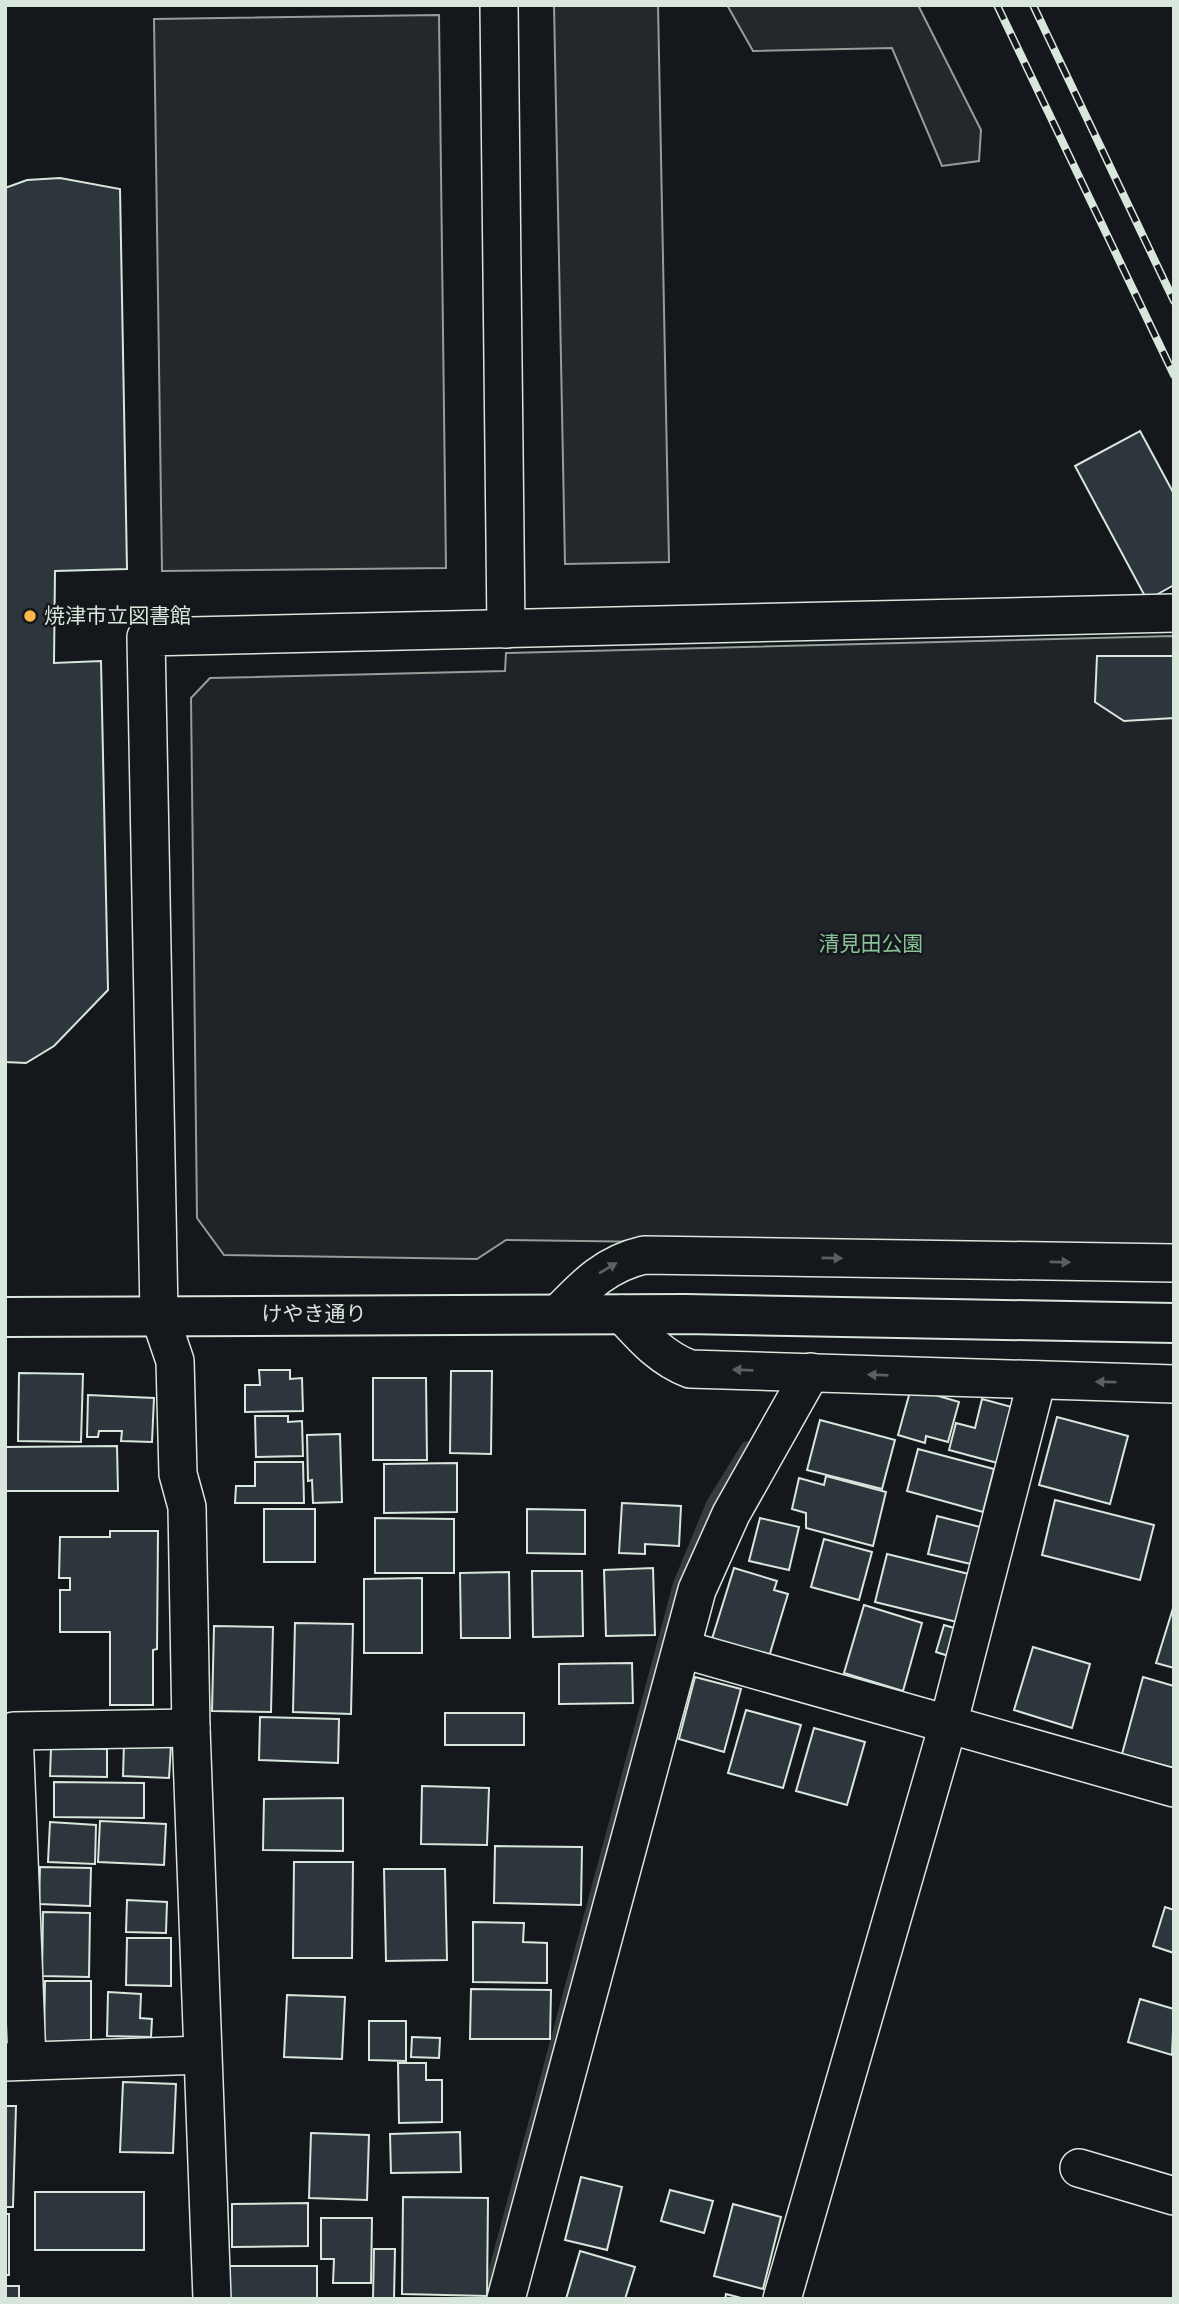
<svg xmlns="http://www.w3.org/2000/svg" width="1179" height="2304" font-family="'Fira Sans','Noto Sans JP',sans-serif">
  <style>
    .green { fill: #202428; stroke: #939e99; stroke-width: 2 }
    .parking { fill: #24282b; stroke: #939e99; stroke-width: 2 }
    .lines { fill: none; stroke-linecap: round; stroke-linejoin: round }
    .stream { stroke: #363b3e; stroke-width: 12 }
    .building { fill: #2c363c; stroke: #d8e6dc; stroke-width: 2 }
    .street-casing { stroke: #d8e6dc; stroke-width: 40 }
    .secondary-casing { stroke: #d8e6dc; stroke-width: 42 }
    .street { stroke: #14181c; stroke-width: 37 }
    .secondary { stroke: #14181c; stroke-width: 38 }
    .rail-casing { stroke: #d8e6dc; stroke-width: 8 }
    .rail { stroke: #14181c; stroke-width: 5; stroke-dasharray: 16; stroke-linecap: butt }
    .oneway { fill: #59605f }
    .poi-dot { fill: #ffb74d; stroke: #14181c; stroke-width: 2.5 }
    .labels { text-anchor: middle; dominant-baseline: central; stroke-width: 5; stroke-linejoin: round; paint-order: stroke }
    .poi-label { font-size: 21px; fill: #d8e6dc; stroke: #14181c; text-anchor: start }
    .park-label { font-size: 21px; fill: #8ac095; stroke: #14181c }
    .street-label { font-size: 21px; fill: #d8e6dc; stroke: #14181c }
  </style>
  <rect width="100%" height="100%" fill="#14181c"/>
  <path class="green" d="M1174 636V1249L506 1240 477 1259 224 1255 197 1218 191 698 210 678 505 671 506 653Z"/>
  <g class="parking">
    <path d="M554 5H658L669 562 565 564Z"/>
    <path d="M727 5H918L981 130 979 161 942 166 892 48 753 51Z"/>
    <path d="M439 15 446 568 162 571 154 19Z"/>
  </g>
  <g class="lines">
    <path class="stream" d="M487 2299 679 1584 712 1504 747 1447"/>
  </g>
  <g class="building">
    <path d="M60 178 120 189 127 569 55 571 54 663 101 661 108 990 54 1046 26 1063 5 1062V188L27 180Z"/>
    <path d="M1140 431 1174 494V585L1147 600 1075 466Z"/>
    <path d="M1097 656H1174V718L1124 721 1095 702Z"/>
    <path d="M259 1370H290V1379L302 1378 303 1411 245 1412V1385H260Z"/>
    <path d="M451 1371H492L491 1454 450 1453Z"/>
    <path d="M19 1373 83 1374 81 1442 18 1441Z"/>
    <path d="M373 1378H426L427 1460H373Z"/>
    <path d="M911 1388 959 1402 948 1442 926 1436 925 1443 898 1435Z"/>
    <path d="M88 1395 154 1398 152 1442 121 1441 122 1431H99L98 1437H87Z"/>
    <path d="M982 1399 1019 1409 1005 1465 949 1450 956 1423 975 1428Z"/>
    <path d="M255 1416H288V1422L302 1421 303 1456 256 1457Z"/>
    <path d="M1057 1417 1128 1436 1110 1504 1039 1485Z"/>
    <path d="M820 1420 895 1440 882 1489 807 1470Z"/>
    <path d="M340 1434 342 1502 313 1503 312 1480 308 1481 307 1435Z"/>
    <path d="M117 1446 118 1491H5V1447Z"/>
    <path d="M918 1449 994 1469 983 1512 907 1491Z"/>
    <path d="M255 1462H303L304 1503H235L236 1486H255Z"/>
    <path d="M457 1463V1512L384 1513V1464Z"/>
    <path d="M826 1476 886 1492 873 1546 806 1528V1513L792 1509 799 1478 824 1485Z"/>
    <path d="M1055 1500 1154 1525 1140 1580 1042 1555Z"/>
    <path d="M622 1503 681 1506 679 1546 645 1544V1554L619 1553Z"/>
    <rect x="264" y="1509" width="51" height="53"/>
    <path d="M527 1509 585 1510V1554L527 1553Z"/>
    <path d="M937 1516 984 1528 975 1565 928 1554Z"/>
    <path d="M375 1518 454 1519V1573H375Z"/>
    <path d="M760 1518 799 1527 789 1570 749 1561Z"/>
    <path d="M110 1531H158L157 1649 153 1650V1705H110V1632H60V1590H70V1578H59L60 1537H110Z"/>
    <path d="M824 1539 872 1552 859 1600 811 1587Z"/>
    <path d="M887 1554 969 1574 957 1622 875 1602Z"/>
    <path d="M653 1568 655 1635 606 1636 604 1570Z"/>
    <path d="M734 1568 777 1581 774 1590 788 1594 768 1660 711 1642Z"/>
    <path d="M532 1571H582L583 1636 533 1637Z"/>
    <path d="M509 1572 510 1638H461L460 1573Z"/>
    <path d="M422 1578V1653H364V1579Z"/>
    <path d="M864 1605 922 1623 903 1691 844 1673Z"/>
    <path d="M1174 1605V1668L1156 1663Z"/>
    <path d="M295 1623 353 1624 351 1714 293 1712Z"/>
    <path d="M944 1625 964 1631 955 1658 936 1652Z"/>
    <path d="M214 1626 273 1627 271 1712 212 1711Z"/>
    <path d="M1033 1647 1090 1664 1072 1728 1014 1710Z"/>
    <path d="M632 1663 633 1703 559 1704V1664Z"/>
    <path d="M695 1677 741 1689 724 1752 679 1739Z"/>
    <path d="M1143 1677 1174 1686V1768L1122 1754Z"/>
    <path d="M746 1710 801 1725 783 1788 728 1773Z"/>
    <rect x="445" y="1713" width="79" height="32"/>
    <path d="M260 1717 339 1719 338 1763 259 1760Z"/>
    <path d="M814 1728 865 1742 847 1805 796 1791Z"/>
    <path d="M124 1743 171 1745 169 1778 123 1776Z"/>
    <path d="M51 1748 107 1749V1777L50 1776Z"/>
    <path d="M54 1782 144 1783V1818L54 1817Z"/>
    <path d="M422 1786 489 1788 487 1845 421 1844Z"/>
    <path d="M343 1798V1851L263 1850 264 1799Z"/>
    <path d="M100 1821 166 1824 164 1865 98 1862Z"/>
    <path d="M50 1822 96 1825 95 1864 48 1862Z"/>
    <path d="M495 1846 582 1847 581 1905 494 1903Z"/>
    <path d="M294 1862H353L352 1958H293Z"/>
    <path d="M40 1867 91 1868 90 1906 39 1904Z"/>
    <path d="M384 1869H445L447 1960 386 1961Z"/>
    <path d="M127 1900 167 1902 166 1933 126 1932Z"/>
    <path d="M1165 1907 1174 1910V1953L1153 1946Z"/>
    <path d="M43 1912 90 1913 89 1977 42 1976Z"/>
    <path d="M473 1922 524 1923 523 1942 547 1943V1983L473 1982Z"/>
    <path d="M127 1938H171V1986L126 1985Z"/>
    <path d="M45 1981H91V2042H44Z"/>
    <path d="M471 1989 551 1990 550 2039H470Z"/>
    <path d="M108 1992 141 1994 140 2018 152 2019 151 2037 107 2036Z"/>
    <path d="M287 1995 345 1997 342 2059 284 2057Z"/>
    <path d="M1140 1999 1174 2009 1172 2055 1128 2042Z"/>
    <path d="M369 2021H406V2061L369 2060Z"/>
    <path d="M412 2037 440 2038 439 2058 411 2057Z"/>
    <path d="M398 2063H426V2080H442V2122L399 2123Z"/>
    <path d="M123 2082 176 2084 173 2153 120 2152Z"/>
    <path d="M5 2106H16L13 2207H5Z"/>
    <path d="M460 2132 461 2172 391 2173 390 2134Z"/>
    <path d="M311 2133 369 2135 367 2200 309 2198Z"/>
    <path d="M581 2177 622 2187 607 2250 565 2240Z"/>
    <path d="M670 2190 713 2201 704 2233 661 2221Z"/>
    <rect x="35" y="2192" width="109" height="58"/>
    <path d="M403 2197 488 2198 487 2296 402 2294Z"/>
    <path d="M308 2203V2246L232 2247V2204Z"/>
    <path d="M733 2204 781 2217 763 2289 714 2276Z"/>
    <rect x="5" y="2214" width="4" height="61"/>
    <path d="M321 2218H372L371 2283H333L334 2259H321Z"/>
    <path d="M374 2249H395L394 2299H373Z"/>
    <path d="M580 2251 635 2267 625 2299H566Z"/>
    <rect x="226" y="2266" width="91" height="33"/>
    <rect x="5" y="2286" width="14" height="13"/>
    <path d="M726 2294 745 2299H725Z"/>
  </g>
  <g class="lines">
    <defs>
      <g id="street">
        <path d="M499 5 506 629"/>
        <path d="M558 1314C585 1286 605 1264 644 1255L1174 1263"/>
        <path d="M622 1314C643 1337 661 1358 690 1369L1174 1384"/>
        <path d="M682 1649 1174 1788"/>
        <path d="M27 2061 14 1731 191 1728"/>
        <path d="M5 2062 202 2055"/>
        <path d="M1079 2168 1174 2196"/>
        <path d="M212 2299 191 1728 187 1507 178 1474 175 1361 159 1314 146 637 1174 613"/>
        <path d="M506 2299 697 1590 731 1514 811 1372"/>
        <path d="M782 2299 948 1725 1037 1380"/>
      </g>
      <path id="secondary" d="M5 1317 685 1314 1174 1323"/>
    </defs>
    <use href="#street" class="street-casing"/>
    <use href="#secondary" class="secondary-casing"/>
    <use href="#street" class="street"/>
    <use href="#secondary" class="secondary"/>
    <defs>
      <g id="rail">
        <path d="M997 5 1174 375"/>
        <path d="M1033 5 1174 301"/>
      </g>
    </defs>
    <use href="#rail" class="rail-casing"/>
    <use href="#rail" class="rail"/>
  </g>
  <defs><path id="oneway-solid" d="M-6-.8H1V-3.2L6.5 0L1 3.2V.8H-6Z" transform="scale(1.75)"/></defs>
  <g class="oneway">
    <use href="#oneway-solid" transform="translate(832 1258) rotate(1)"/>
    <use href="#oneway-solid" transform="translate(1060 1262) rotate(1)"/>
    <use href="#oneway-solid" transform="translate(608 1268) rotate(-31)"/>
    <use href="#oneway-solid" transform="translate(743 1370) rotate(-178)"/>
    <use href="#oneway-solid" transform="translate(878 1375) rotate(-178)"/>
    <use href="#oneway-solid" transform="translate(1106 1382) rotate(-179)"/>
  </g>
  <circle class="poi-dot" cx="30" cy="616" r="7"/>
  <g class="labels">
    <g class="poi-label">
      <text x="44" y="616">焼津市立図書館</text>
    </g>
    <g class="park-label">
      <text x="871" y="944">清見田公園</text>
    </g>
    <g class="street-label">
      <text x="314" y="1314">けやき通り</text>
    </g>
  </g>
  <rect width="1179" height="2304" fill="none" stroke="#d8e6dc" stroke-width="14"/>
</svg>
